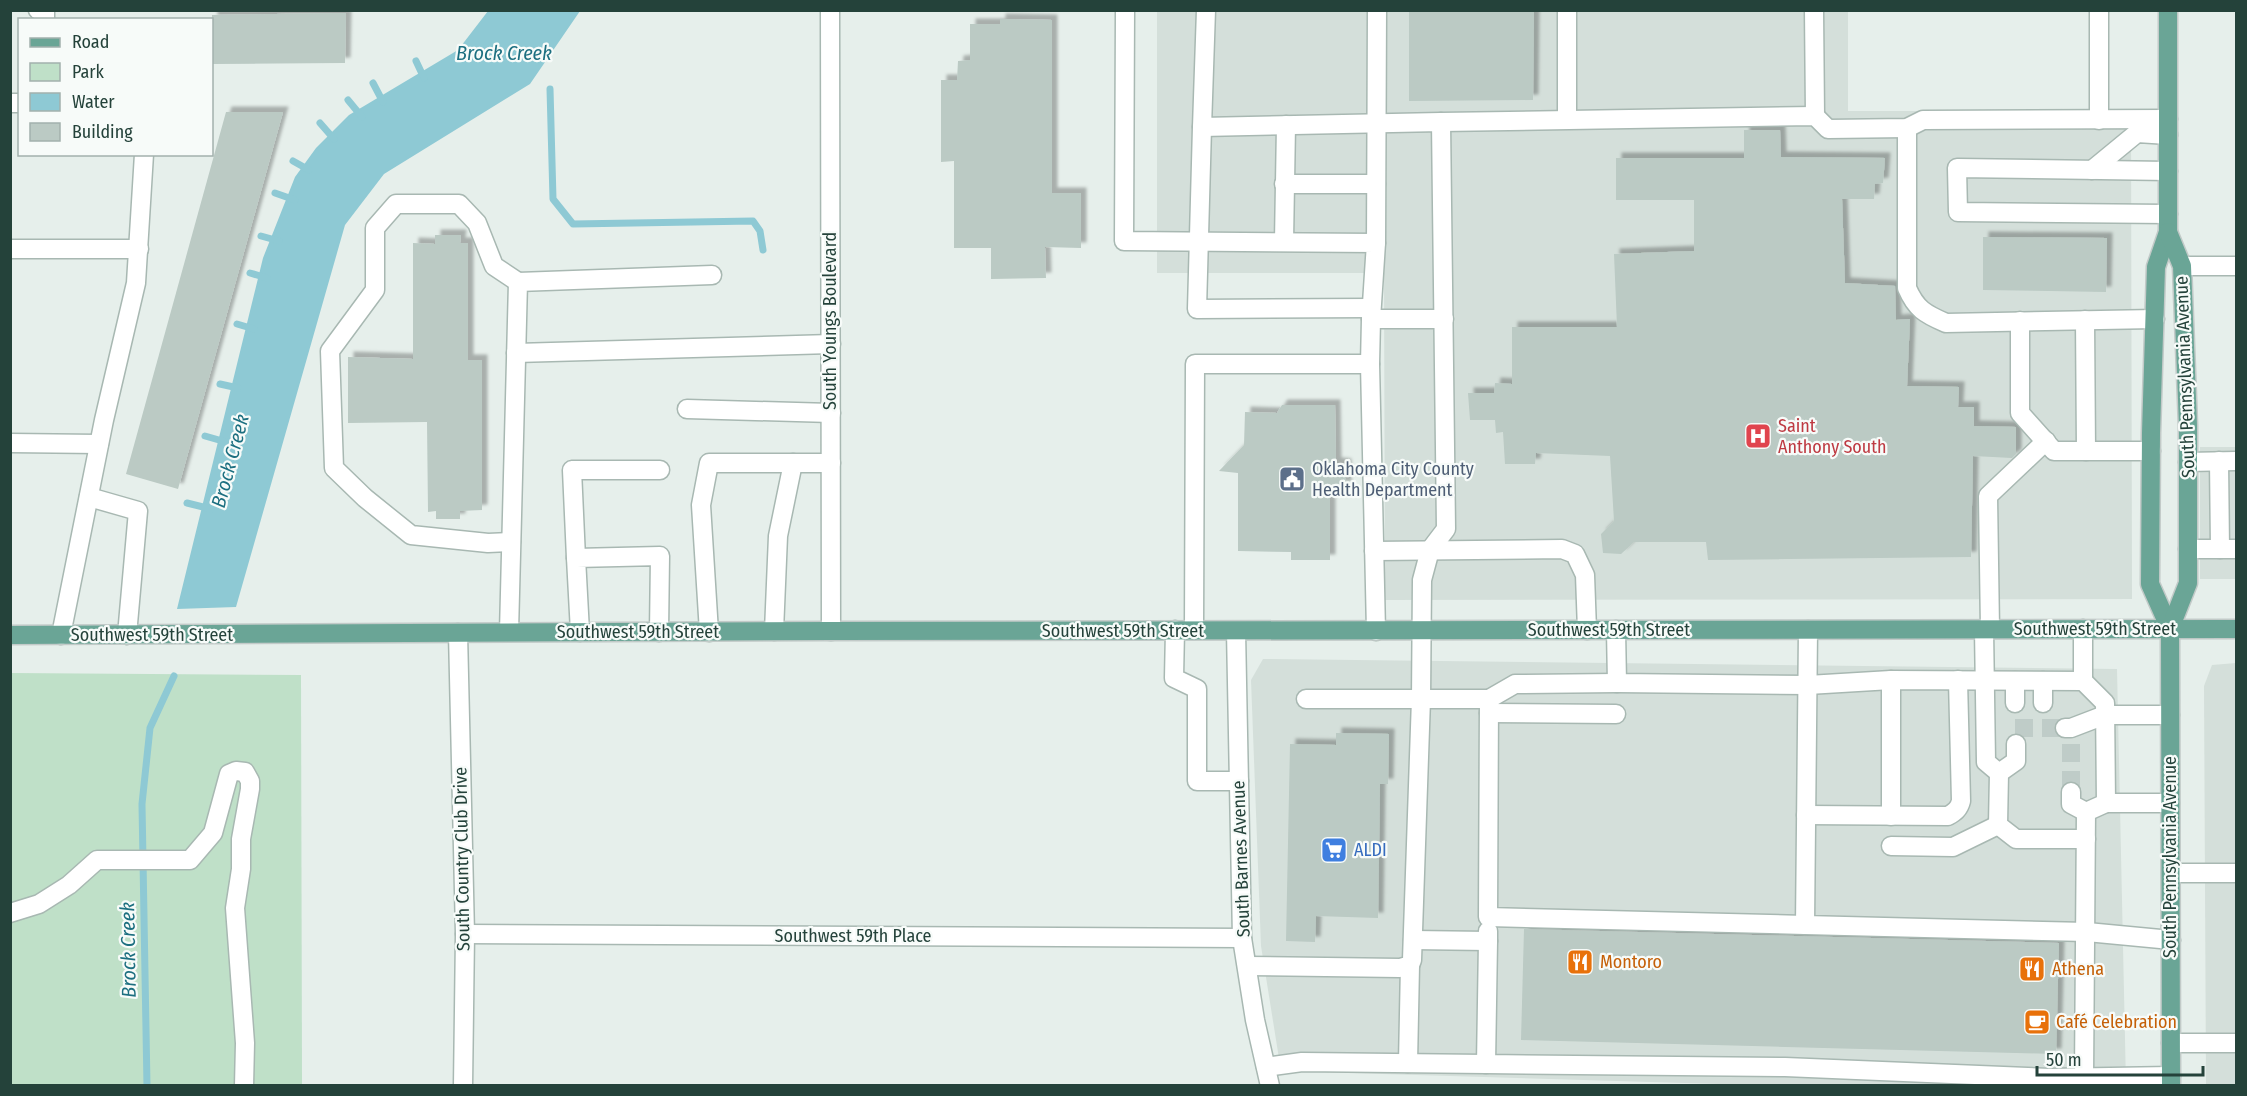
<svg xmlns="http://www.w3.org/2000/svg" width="2247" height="1096" font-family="'Fira Sans Condensed',sans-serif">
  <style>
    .built { fill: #d4dfda }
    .green { fill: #bfe0c8 }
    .water { fill: #8ec9d4 }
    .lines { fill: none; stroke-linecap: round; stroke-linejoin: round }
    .stream { stroke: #8ec9d4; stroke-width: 7 }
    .building { fill: #bbcac4; filter: url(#shadow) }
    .minor-tunnel { stroke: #bfccc8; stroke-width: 18; stroke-dasharray: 18 9; stroke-linecap: butt }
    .minor-casing { stroke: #a8b8b2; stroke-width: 21 }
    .major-casing { stroke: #c2cac8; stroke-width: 21 }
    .minor { stroke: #fff; stroke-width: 18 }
    .major { stroke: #6aa596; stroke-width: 18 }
    .labels { text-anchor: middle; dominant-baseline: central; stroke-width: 4.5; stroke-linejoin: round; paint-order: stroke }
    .street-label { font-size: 18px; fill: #24423a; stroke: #f7fbf9 }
    .health-label { font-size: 18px; fill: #be3a42; stroke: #f7fbf9; text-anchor: start }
    .service-label { font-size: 18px; fill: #4e5e75; stroke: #f7fbf9; text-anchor: start }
    .shop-label { font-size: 18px; fill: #366cbe; stroke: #f7fbf9; text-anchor: start }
    .food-label { font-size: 18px; fill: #c56008; stroke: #f7fbf9; text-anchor: start }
    .water-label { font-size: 20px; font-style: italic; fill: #1c6f80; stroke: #f7fbf9 }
  </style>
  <defs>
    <filter id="shadow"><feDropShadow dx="5.5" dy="-5.5" stdDeviation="1.5" flood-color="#0004"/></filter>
  </defs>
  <rect width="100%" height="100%" fill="#e6efeb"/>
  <g class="built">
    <path d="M1157 11H1848V111H2131L2132 599 1385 600 1384 273H1157Z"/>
    <rect x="2200" y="447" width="36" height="132"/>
    <path d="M1263 659 2117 669 2126 1085H1752L1281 1071 1261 946 1251 680Z"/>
    <path d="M2236 663V1085H2206L2204 686 2212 665Z"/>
  </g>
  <path class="green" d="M11 673 301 675 302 1085H11Z"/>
  <path class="water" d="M488 11H580L530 84 384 174 345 225 236 607 177 609 263 258 295 177 316 148 349 115 458 50Z"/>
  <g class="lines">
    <g class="stream">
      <path d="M416 61 424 78"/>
      <path d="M373 83 383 102"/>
      <path d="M550 89 553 199 573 224 753 221 760 231 763 250"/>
      <path d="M348 100 362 117"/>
      <path d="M320 123 334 139"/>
      <path d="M293 161 309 170"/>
      <path d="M275 193 295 200"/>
      <path d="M261 236 279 241"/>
      <path d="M250 273 267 278"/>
      <path d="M237 324 254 329"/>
      <path d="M220 384 238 388"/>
      <path d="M205 436 226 442"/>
      <path d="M187 503 211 509"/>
      <path d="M147 1086 142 804 150 728 174 676"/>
    </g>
  </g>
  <g class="building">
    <path d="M1409 10H1534L1533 100 1409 101Z"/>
    <path d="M346 13 345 63 212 64V15Z"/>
    <path d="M1000 19 1052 20V193H1081V248L1045 247 1046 278 991 279V248H954V161L941 162V80H957L958 61 970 60V24H1000Z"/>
    <path d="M226 112H283L178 489 126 474Z"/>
    <path d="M1744 130H1780L1781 157 1885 158 1883 183 1875 184 1874 199H1842L1845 283 1895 286 1896 320 1910 319 1907 386 1959 387 1958 407H1974V426L2016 427V454L2012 458 1973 456 1971 557 1708 560 1706 542H1634L1621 554 1603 553 1601 534 1614 521 1610 456 1536 453 1535 464H1505L1503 432 1496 433 1495 420H1470L1468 393H1494L1495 383 1512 384V327H1617L1614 254 1694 251V200H1616V158H1744Z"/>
    <path d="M435 235H461L460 243H468V360H482V510L460 511V519H436V511L428 512 427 422 348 423V357L413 359V243L435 244Z"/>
    <path d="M1983 237 2107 238 2106 292 1983 290Z"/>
    <path d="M1282 405H1335L1336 463 1346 464V487L1330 485V560H1291V552L1238 551V473L1219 471 1244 445 1245 412 1277 413Z"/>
    <path d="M1336 733 1389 734 1388 784H1380L1378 918 1316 916 1315 942 1286 941 1290 744 1336 745Z"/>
    <path d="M1524 929 2059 943 2056 1054 1521 1040Z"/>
  </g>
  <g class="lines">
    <g class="minor-tunnel">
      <path d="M2015 728H2065"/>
      <path d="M2071 744V792"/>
    </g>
    <defs>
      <g id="minor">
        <path d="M38 10 45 12V20"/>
        <path d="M830 10 831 631"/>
        <path d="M1125 10 1124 241 1376 243 1371 319"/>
        <path d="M1206 10 1202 127 1441 122 1446 529 1430 550 1422 580 1421 699H1306"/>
        <path d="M1567 10V119"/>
        <path d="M1814 10 1815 116"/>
        <path d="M2099 10V120"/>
        <path d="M10 103H20"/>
        <path d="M1441 122 1815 116 1828 129 1907 128 1923 120 2168 119"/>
        <path d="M1202 127 1197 309 1370 308"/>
        <path d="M1907 128V288C1916 309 1925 314 1946 323L2155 319"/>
        <path d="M2092 170 2137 133 2168 135"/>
        <path d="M2168 171 1957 168 1958 212 2168 214"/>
        <path d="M1284 184H1376"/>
        <path d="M1284 241 1286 125"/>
        <path d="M1376 243 1377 10"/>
        <path d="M10 249H139"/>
        <path d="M2182 266H2236"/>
        <path d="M2085 320 2086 451"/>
        <path d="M2020 321V413L2054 451H2151"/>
        <path d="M516 353 831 344"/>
        <path d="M1370 364 1371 319H1444"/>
        <path d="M687 409 831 413"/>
        <path d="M10 443 99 444"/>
        <path d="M2219 461 2220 549"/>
        <path d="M2188 462 2236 461"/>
        <path d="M89 497 138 511 127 635"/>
        <path d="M511 542 488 543 411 535 365 498 334 468 330 351 375 290V228L396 204H459L477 223 494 266 518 282"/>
        <path d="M2188 549H2236"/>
        <path d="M1374 551 1562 549 1575 554 1585 575 1587 630"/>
        <path d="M576 558 572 470H660"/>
        <path d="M1984 629 1986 762 1999 773 1998 825 2016 839H2086"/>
        <path d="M1990 629 1988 496 2046 441"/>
        <path d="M2083 629V681"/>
        <path d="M1175 630 1174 678 1197 689V781H1239"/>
        <path d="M1194 630 1195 364H1370L1376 631"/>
        <path d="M1616 630 1617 683 1808 685 1891 680 2083 681 2105 703 2106 803 2086 812 2084 1077"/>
        <path d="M1808 630 1805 925 2087 932 2171 940"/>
        <path d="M774 631 778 536 793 463"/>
        <path d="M1236 631 1242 938 1255 1020 1270 1086"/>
        <path d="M509 632 518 282 712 275"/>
        <path d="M580 632 576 558 660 556 659 632"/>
        <path d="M709 632 701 505 709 463H831"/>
        <path d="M458 633 465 934 463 1086"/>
        <path d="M61 635 104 420 136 283 144 154"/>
        <path d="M1891 680V816"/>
        <path d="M2015 681V703"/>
        <path d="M2043 681V703"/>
        <path d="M1617 683 1515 684 1489 699 1488 917 1805 925"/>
        <path d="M1489 713 1616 714"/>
        <path d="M2065 728H2071L2105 715H2170"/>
        <path d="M1999 773 2016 761V744"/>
        <path d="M2071 792V804L2086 812"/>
        <path d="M2106 803H2170"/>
        <path d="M1806 815 1948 816C1955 812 1959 809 1961 801L1958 680"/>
        <path d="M1891 846 1953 847 1998 825"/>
        <path d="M2171 873H2236"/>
        <path d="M10 913 39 904 69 885 97 860H190L213 833 229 774 236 771 245 772 250 781V789L241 839V869L235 908 245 1043 244 1086"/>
        <path d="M465 934 1242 938"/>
        <path d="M1413 940 1488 941V931"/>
        <path d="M1488 941 1486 1064 1785 1067 2049 1078 2171 1076"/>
        <path d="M1247 966 1400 968 1410 965 1412 960 1421 699H1489"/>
        <path d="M2171 1043H2236"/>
        <path d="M1408 1063 1410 965"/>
        <path d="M1266 1067 1302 1062 1486 1064"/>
      </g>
      <g id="major">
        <path d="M2168 10V232L2156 267 2151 433 2150 584 2170 629"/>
        <path d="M2168 232 2182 266 2188 426V583L2170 629 2171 1086"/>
        <path d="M10 635 831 631 2236 629"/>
      </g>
    </defs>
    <use href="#minor" class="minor-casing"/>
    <use href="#major" class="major-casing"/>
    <use href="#minor" class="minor"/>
    <use href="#major" class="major"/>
  </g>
  <defs>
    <symbol id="hospital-square" viewBox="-11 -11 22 22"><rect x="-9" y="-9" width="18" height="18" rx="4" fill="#e0444e" stroke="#f7fbf9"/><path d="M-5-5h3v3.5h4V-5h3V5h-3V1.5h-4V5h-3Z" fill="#fff"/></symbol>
    <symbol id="civic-square" viewBox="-11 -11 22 22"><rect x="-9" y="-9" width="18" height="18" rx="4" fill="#5c6f8a" stroke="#f7fbf9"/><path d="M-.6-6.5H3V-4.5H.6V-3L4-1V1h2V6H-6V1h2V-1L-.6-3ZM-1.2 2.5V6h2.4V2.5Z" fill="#fff"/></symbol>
    <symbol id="supermarket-square" viewBox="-11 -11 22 22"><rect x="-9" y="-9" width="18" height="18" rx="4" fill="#3f7fe0" stroke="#f7fbf9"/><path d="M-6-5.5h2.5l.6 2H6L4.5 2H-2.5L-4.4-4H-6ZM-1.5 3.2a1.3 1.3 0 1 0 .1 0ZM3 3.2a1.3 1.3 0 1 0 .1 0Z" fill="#fff"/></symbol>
    <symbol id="restaurant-square" viewBox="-11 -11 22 22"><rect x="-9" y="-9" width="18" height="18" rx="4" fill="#e8710a" stroke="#f7fbf9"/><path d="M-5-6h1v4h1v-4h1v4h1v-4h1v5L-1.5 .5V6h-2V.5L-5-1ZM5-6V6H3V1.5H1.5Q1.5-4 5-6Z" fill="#fff"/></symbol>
    <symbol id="cafe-square" viewBox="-11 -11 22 22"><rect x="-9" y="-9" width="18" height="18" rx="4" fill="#e8710a" stroke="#f7fbf9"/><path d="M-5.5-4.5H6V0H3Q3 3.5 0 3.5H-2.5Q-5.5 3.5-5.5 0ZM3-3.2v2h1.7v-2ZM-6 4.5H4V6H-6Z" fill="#fff"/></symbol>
  </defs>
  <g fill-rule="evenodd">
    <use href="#hospital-square" x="1743" y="421" width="30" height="30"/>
    <use href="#civic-square" x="1277" y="464" width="30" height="30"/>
    <use href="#supermarket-square" x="1319" y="835" width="30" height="30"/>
    <use href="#restaurant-square" x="1565" y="947" width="30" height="30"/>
    <use href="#restaurant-square" x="2017" y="954" width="30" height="30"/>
    <use href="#cafe-square" x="2022" y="1007" width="30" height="30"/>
  </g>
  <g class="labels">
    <g class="street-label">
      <text transform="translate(830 321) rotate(-90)">South Youngs Boulevard</text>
      <text transform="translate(2185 377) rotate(-92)">South Pennsylvania Avenue</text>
      <text x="2095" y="629">Southwest 59th Street</text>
      <text x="1609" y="630">Southwest 59th Street</text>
      <text x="1123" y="631">Southwest 59th Street</text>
      <text x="638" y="632">Southwest 59th Street</text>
      <text x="152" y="635">Southwest 59th Street</text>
      <text transform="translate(2170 857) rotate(-90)">South Pennsylvania Avenue</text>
      <text transform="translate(462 859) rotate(-91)">South Country Club Drive</text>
      <text transform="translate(1241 859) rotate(-92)">South Barnes Avenue</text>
      <text x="853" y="936">Southwest 59th Place</text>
    </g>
    <g class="health-label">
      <text x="1778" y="426">Saint<tspan x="1778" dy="21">Anthony South</tspan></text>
    </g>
    <g class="service-label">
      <text x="1312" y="469">Oklahoma City County<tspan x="1312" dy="21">Health Department</tspan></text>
    </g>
    <g class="shop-label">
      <text x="1354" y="850">ALDI</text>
    </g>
    <g class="food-label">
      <text x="1600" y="962">Montoro</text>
      <text x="2052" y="969">Athena</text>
      <text x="2056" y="1022">Café Celebration</text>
    </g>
    <g class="water-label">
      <text x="504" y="53">Brock Creek</text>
      <text transform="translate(230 461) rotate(-75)">Brock Creek</text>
      <text transform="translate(128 950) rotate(-91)">Brock Creek</text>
    </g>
  </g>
  <rect width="2247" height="1096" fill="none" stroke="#24423a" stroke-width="24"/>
  <rect x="18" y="18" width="195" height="138" fill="#f7fbf9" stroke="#a3b1ad" stroke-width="1.5"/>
  <rect x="30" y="38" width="30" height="9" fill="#6aa596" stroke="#a3b1ad" stroke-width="1.5"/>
  <text x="72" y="48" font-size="18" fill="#24423a">Road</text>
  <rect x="30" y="63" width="30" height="18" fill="#bfe0c8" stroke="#a3b1ad" stroke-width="1.5"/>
  <text x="72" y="78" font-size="18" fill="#24423a">Park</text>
  <rect x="30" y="93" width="30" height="18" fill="#8ec9d4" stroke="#a3b1ad" stroke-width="1.5"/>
  <text x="72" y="108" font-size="18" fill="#24423a">Water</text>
  <rect x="30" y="123" width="30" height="18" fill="#bbcac4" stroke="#a3b1ad" stroke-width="1.5"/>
  <text x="72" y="138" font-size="18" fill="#24423a">Building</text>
  <path d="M2037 1066v9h166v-9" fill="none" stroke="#24423a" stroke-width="3"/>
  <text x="2046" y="1066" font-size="18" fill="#24423a" stroke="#f7fbf9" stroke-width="4.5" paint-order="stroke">50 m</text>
</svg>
